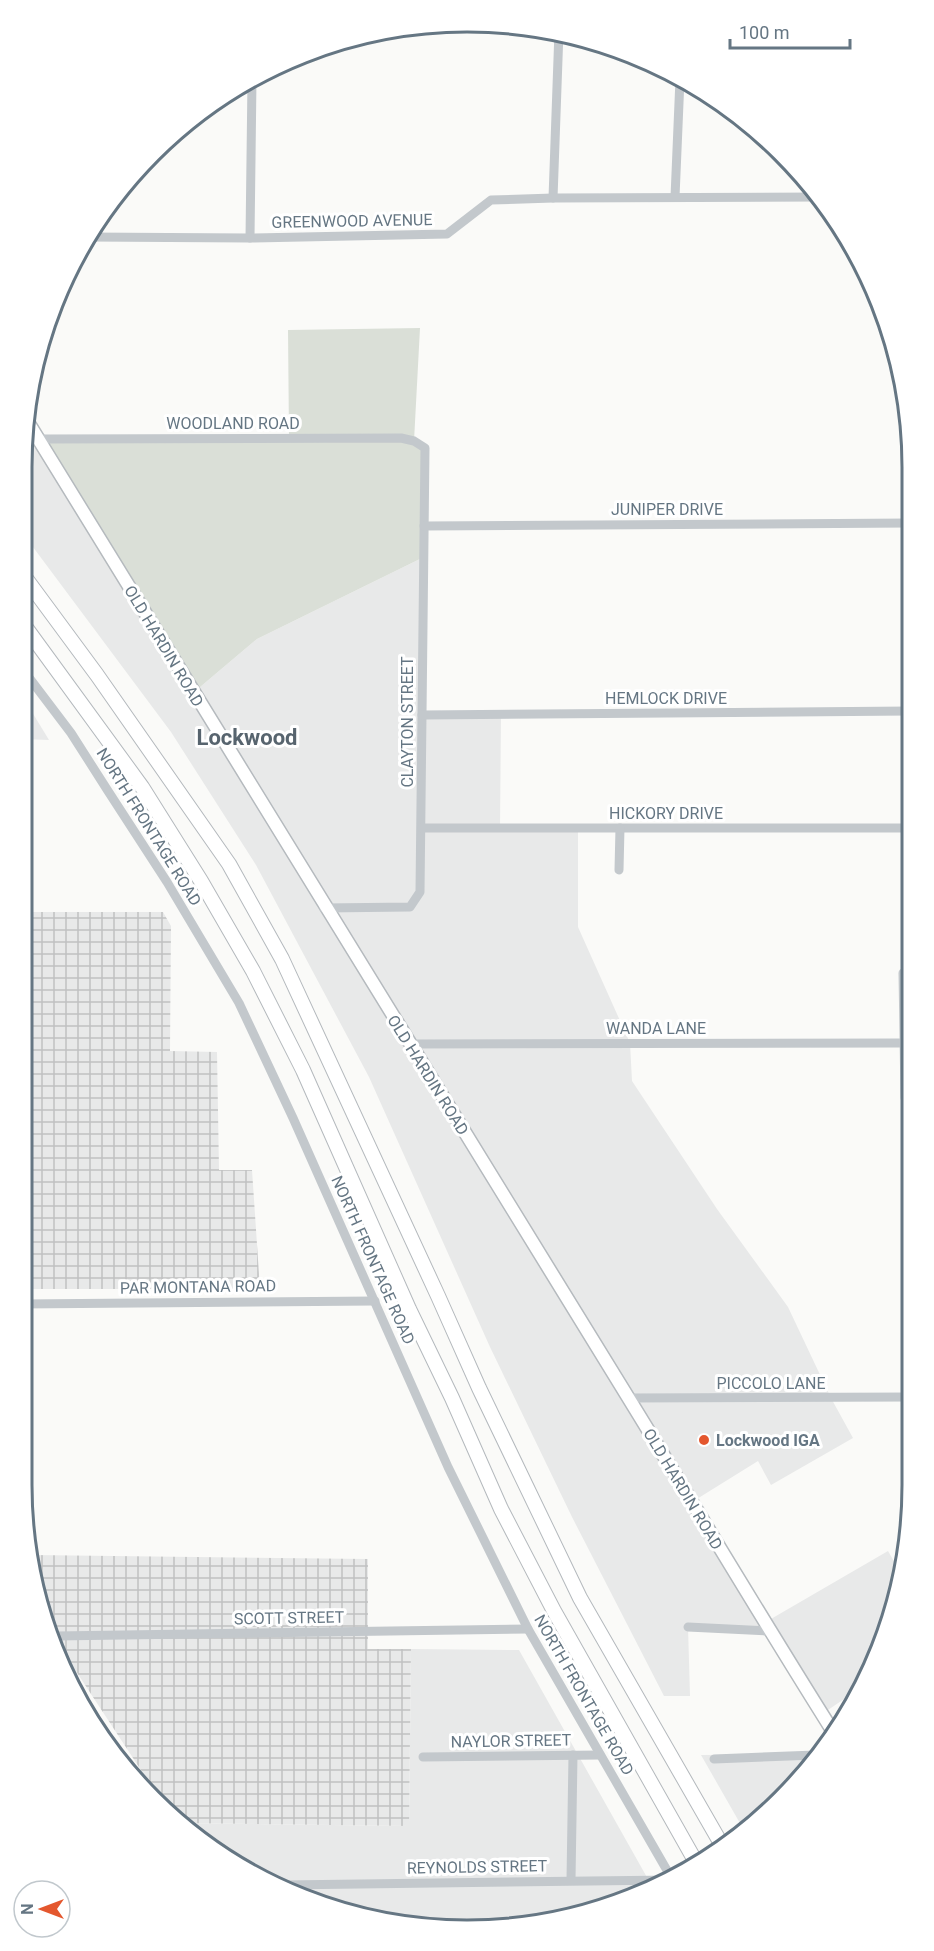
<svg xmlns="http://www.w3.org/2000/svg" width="934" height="1951" font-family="Roboto,sans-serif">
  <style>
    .built { fill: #e8e9e9 }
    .industrial { fill: url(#industrial-grid) }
    .park { fill: #dadfd7 }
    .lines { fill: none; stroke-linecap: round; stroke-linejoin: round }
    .major-casing { stroke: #b5babe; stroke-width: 15 }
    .highway-casing { stroke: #b4b9bd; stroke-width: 16 }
    .minor { stroke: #c3c8cc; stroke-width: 9 }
    .major { stroke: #fff; stroke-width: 12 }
    .highway { stroke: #fff; stroke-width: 14 }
    .poi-dot { fill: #e4572e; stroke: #fff; stroke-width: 2 }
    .labels { text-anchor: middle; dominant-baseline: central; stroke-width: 6; stroke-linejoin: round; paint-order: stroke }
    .street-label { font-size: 16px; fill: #657683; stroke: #fff }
    .poi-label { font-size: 16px; font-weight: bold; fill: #657683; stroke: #fff; text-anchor: start }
    .district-label { font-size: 22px; font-weight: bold; fill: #57646e; stroke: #fff }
    .rim { fill: none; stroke: #657683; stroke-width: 3 }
  </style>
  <defs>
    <pattern id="industrial-grid" width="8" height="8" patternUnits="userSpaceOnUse" patternTransform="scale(1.5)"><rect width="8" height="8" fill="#e8e9e9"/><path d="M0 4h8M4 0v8" fill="none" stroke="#c0c1c2"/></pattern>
  </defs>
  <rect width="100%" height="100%" fill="#fafaf8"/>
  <g class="built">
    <path d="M26 419 193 693 257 639 424 557 422 715 501 714 500 828H578V927L630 1043 632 1081 717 1209 788 1307 831 1398 853 1438 771 1485 758 1461 692 1502 764 1623 888 1551 903 1577 879 1655 856 1691 822 1714 769 1631 688 1627 690 1696H664L572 1517 490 1347 369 1077 256 865 171 732 21 531V467Z"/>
    <path d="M21 694 49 740 21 739Z"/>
    <path d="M411 1649 519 1650 653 1888 525 1926 380 1921 244 1870 179 1823 409 1826Z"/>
    <path d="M817 1754 802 1778 745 1832 701 1755Z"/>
  </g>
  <g class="industrial">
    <path d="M21 912H163L171 926 170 1051 217 1052 219 1170H252L260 1289H21Z"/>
    <path d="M33 1555 368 1559V1649H411L409 1826 179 1823 173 1819 70 1662 42 1613Z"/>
  </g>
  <path class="park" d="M420 328 414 441 425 448 424 557 257 639 193 693 38 439 289 438 288 330Z"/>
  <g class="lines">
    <defs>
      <path id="major" d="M26 419C223 745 425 1069 626 1394 695 1506 762 1619 832 1730"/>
      <g id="highway">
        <path d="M21 572 97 675 229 864 282 959 438 1296 479 1388 580 1598 723 1847"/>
        <path d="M21 621 142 787 201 881 253 971 303 1070 409 1309 452 1398 501 1509 554 1611 697 1864"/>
      </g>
    </defs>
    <use href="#major" class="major-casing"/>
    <use href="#highway" class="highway-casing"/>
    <g class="minor">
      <path d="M675 197 680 79"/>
      <path d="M553 198 559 31"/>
      <path d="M87 237 250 238 447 234 491 200 553 198 822 197"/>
      <path d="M250 238 252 79"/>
      <path d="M38 439 401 438 414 441 425 448 420 892 410 907 324 908"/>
      <path d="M424 526 910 523"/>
      <path d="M21 667 71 733 108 791 167 882 239 1003 293 1118 448 1467 528 1629 672 1879"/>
      <path d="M422 715 910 711"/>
      <path d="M422 828H911"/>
      <path d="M619 870 620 828"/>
      <path d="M911 973H903L905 1098H912"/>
      <path d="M408 1044 904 1043"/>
      <path d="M21 1304 375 1301"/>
      <path d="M629 1398 913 1397"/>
      <path d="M688 1627 769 1631"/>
      <path d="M50 1638 56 1636 528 1629"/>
      <path d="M110 1749 116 1759"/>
      <path d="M423 1757 600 1755"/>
      <path d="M714 1759 816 1755"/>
      <path d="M571 1880 573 1755"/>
      <path d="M284 1885 671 1880"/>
    </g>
    <use href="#major" class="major"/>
    <use href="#highway" class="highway"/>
  </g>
  <circle class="poi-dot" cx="704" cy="1440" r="6"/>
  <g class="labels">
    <g class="street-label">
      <text transform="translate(352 221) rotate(-1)">GREENWOOD AVENUE</text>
      <text x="233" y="423">WOODLAND ROAD</text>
      <text x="667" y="509">JUNIPER DRIVE</text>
      <text transform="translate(164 646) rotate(59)">OLD HARDIN ROAD</text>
      <text x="666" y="698">HEMLOCK DRIVE</text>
      <text transform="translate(407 722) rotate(-90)">CLAYTON STREET</text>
      <text x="666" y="813">HICKORY DRIVE</text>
      <text transform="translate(149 827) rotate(58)">NORTH FRONTAGE ROAD</text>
      <text x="656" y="1028">WANDA LANE</text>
      <text transform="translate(428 1075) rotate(58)">OLD HARDIN ROAD</text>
      <text transform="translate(373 1260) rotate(66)">NORTH FRONTAGE ROAD</text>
      <text transform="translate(198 1287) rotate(-1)">PAR MONTANA ROAD</text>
      <text x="771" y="1383">PICCOLO LANE</text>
      <text transform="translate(683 1489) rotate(59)">OLD HARDIN ROAD</text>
      <text transform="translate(289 1618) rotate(-1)">SCOTT STREET</text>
      <text transform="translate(584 1695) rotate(60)">NORTH FRONTAGE ROAD</text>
      <text transform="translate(511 1741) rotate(-1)">NAYLOR STREET</text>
      <text transform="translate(477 1867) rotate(-1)">REYNOLDS STREET</text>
    </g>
    <g class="poi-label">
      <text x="716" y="1440">Lockwood IGA</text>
    </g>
    <g class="district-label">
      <text x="247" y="737">Lockwood</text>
    </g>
  </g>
  <path d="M0 0H934V1951H0ZM467 32H467A435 435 0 0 1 902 467V1485A435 435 0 0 1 467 1920H467A435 435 0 0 1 32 1485V467A435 435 0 0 1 467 32Z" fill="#fff" fill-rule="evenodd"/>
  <path class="rim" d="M467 32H467A435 435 0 0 1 902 467V1485A435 435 0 0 1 467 1920H467A435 435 0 0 1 32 1485V467A435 435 0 0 1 467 32Z"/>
  <g transform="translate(42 1909) rotate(270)"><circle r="28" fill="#ffffff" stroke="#c1c8cd" stroke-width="1.5"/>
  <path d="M0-4.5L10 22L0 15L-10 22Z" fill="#e4572e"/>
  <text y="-9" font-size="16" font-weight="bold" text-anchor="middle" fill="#657683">N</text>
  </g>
  <path d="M730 39v9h120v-9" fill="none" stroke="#657683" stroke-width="3"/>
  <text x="739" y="39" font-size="18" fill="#657683" stroke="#ffffff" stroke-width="4.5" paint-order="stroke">100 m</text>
</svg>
